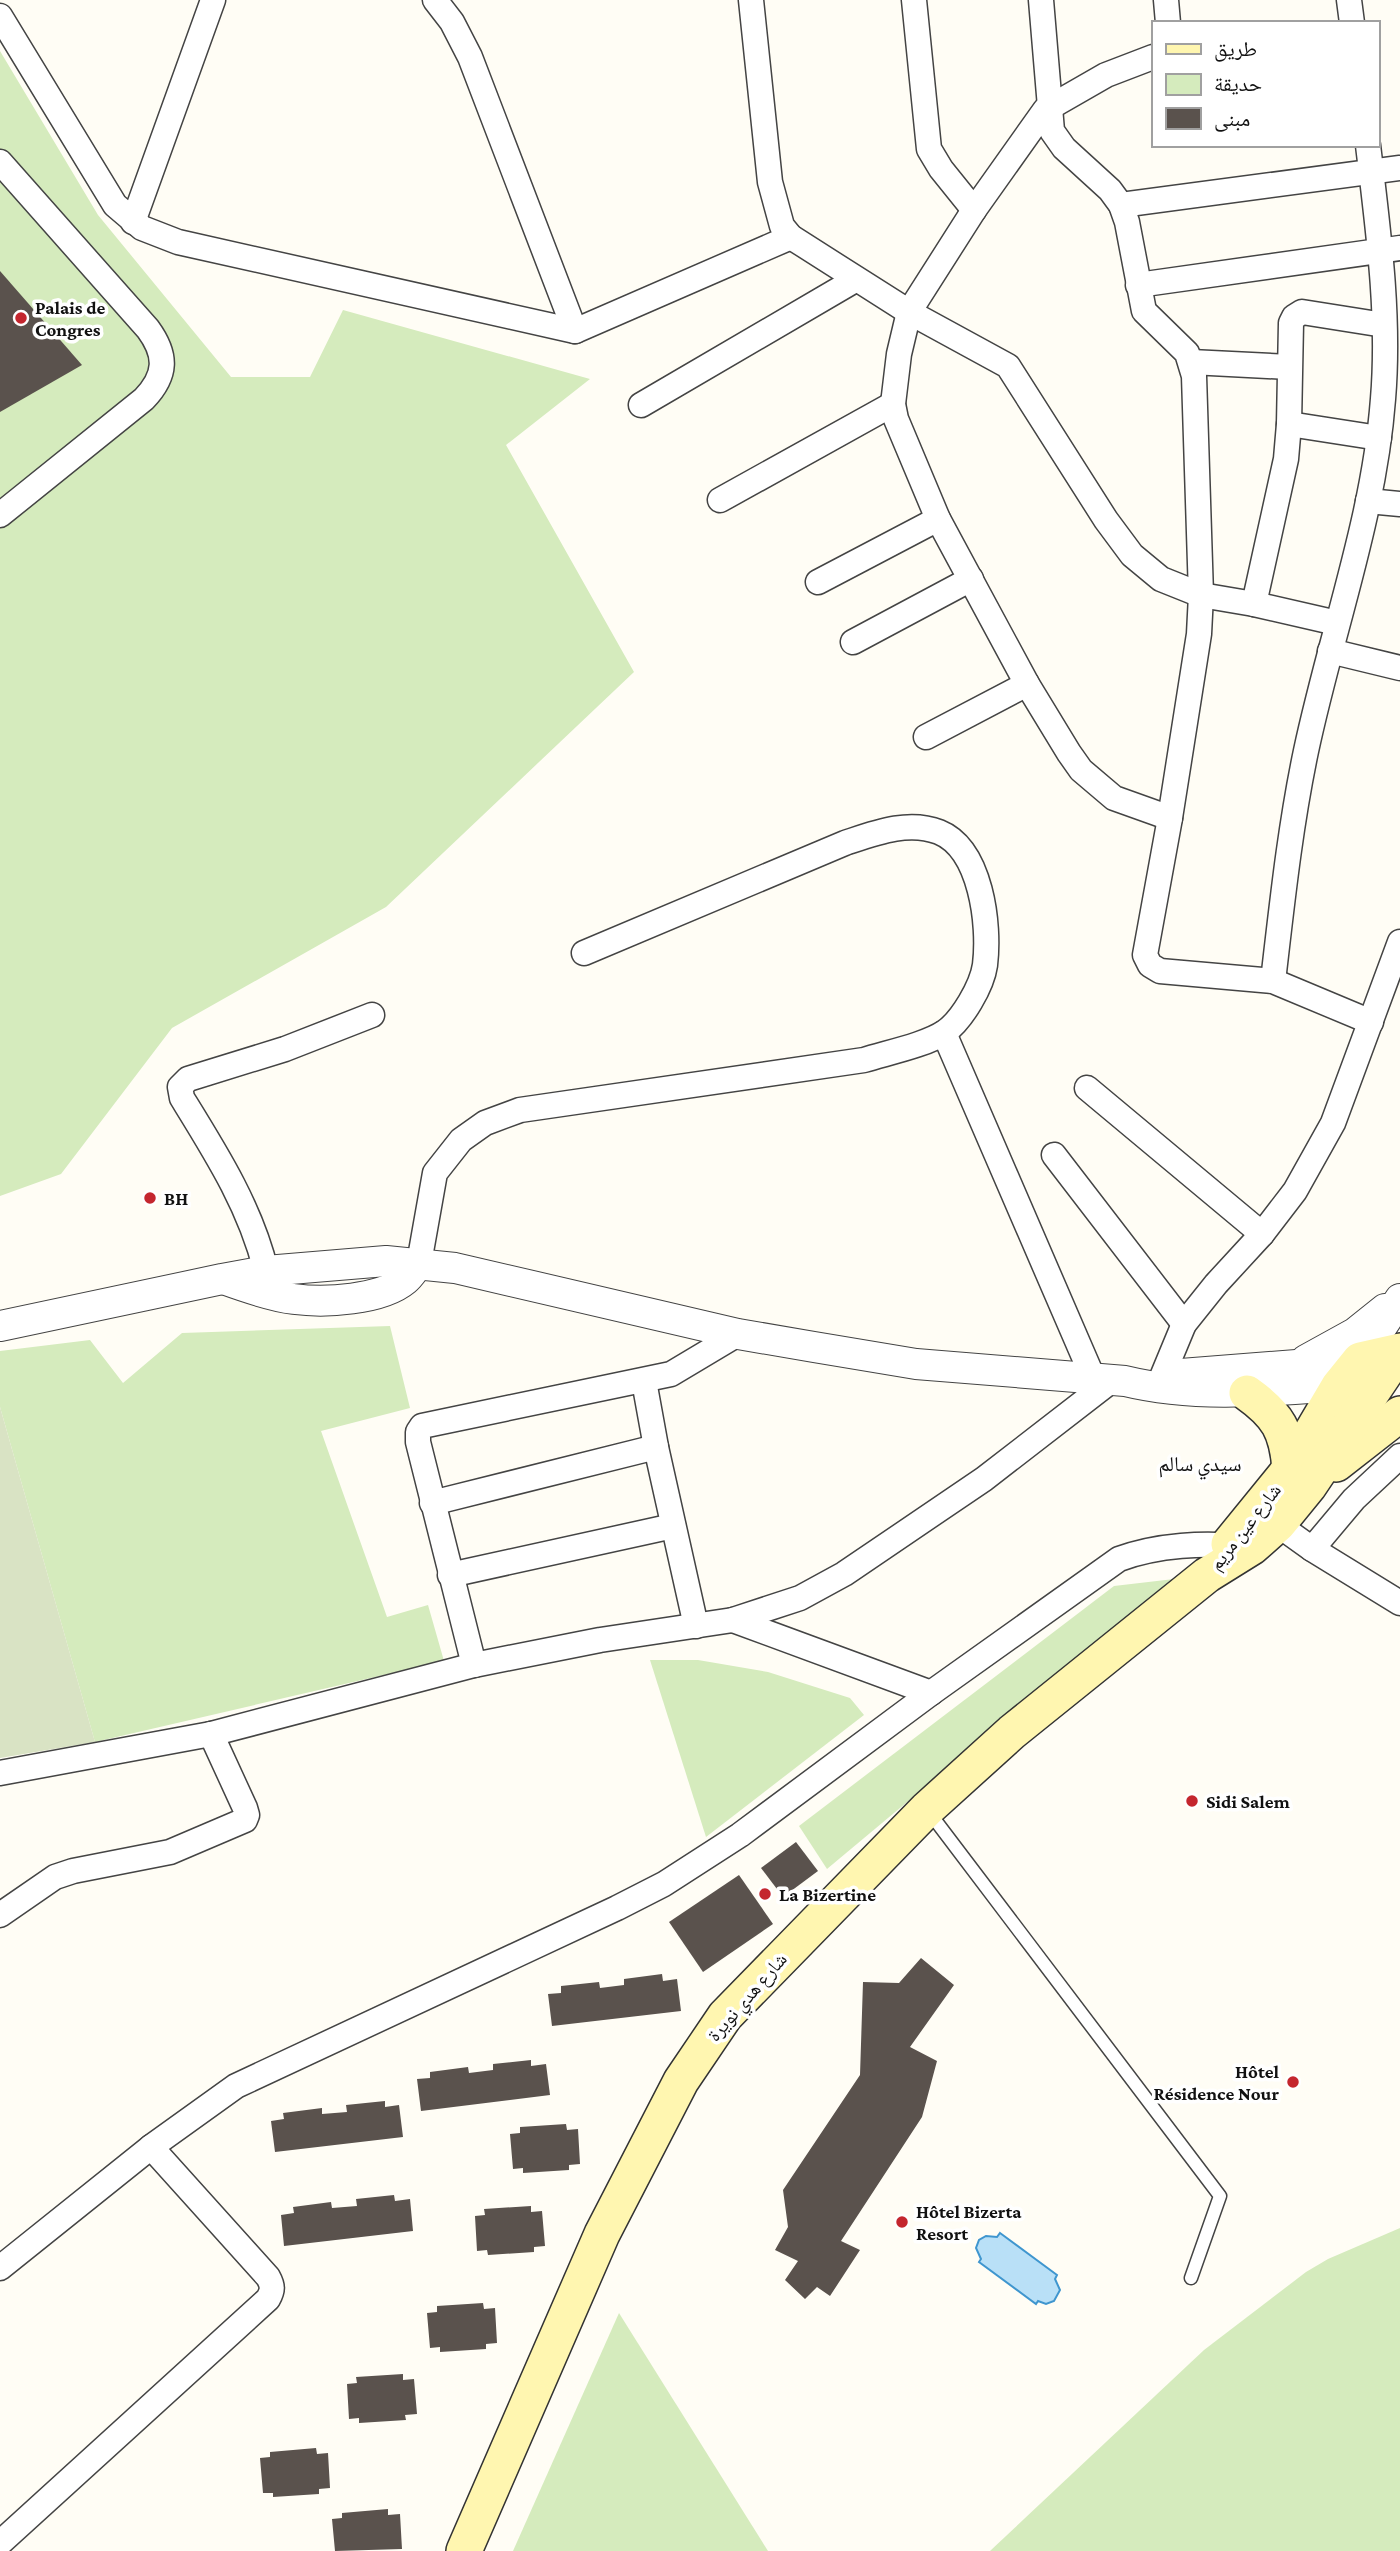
<svg xmlns="http://www.w3.org/2000/svg" width="1400" height="2551" font-family="'Crimson Pro','Noto Naskh Arabic',serif">
  <style>
    .green { fill: #d5ebbd }
    .cemetery { fill: #d9e3c4 }
    .water { fill: #b9e0f7; stroke: #3f96cf; stroke-width: 2 }
    .building { fill: #5a524d }
    .lines { fill: none; stroke-linecap: round; stroke-linejoin: round }
    .service-casing { stroke: #444; stroke-width: 15 }
    .minor-casing { stroke: #444; stroke-width: 27 }
    .tertiary-casing { stroke: #444; stroke-width: 32 }
    .secondary-casing { stroke: #333; stroke-width: 38 }
    .service { stroke: #fff; stroke-width: 12 }
    .minor { stroke: #fff; stroke-width: 24 }
    .tertiary { stroke: #fff; stroke-width: 30 }
    .secondary { stroke: #fff6b0; stroke-width: 35 }
    .poi-dot { fill: #c4262e; stroke: #fff; stroke-width: 2.5 }
    .labels { text-anchor: middle; dominant-baseline: central; stroke-width: 7; stroke-linejoin: round; paint-order: stroke }
    .poi-label { font-size: 19px; font-weight: bold; fill: #111; stroke: #fff; text-anchor: start }
    .street-label { font-size: 19px; fill: #111; stroke: #fff }
    .neighbourhood-label { font-size: 21px; fill: #111; stroke: #fff }
  </style>
  <rect width="100%" height="100%" fill="#fffdf5"/>
  <g class="green">
    <path d="M0 51 98 215 231 377H310L343 310 590 379 506 445 634 672 386 907 172 1028 61 1174 0 1196Z"/>
    <path d="M390 1326 410 1408 321 1431 387 1617 428 1605 444 1661 95 1742 0 1407V1351L90 1340 123 1383 182 1333Z"/>
    <path d="M1174 1579 827 1869 799 1826 1114 1586Z"/>
    <path d="M650 1660H698L768 1672 850 1698 864 1715 706 1837Z"/>
    <path d="M1400 2228V2551H990L1204 2350 1306 2272 1328 2259Z"/>
    <path d="M619 2313 768 2551H513Z"/>
  </g>
  <path class="cemetery" d="M0 1407 95 1742 0 1758Z"/>
  <path class="water" d="M1000 2233 1057 2275 1055 2279 1060 2290 1054 2301 1046 2304 1038 2301 1036 2304 979 2262 981 2259 976 2248 979 2240 986 2236 997 2237Z"/>
  <g class="building">
    <path d="M0 271 82 365 0 412Z"/>
    <path d="M796 1842 818 1871 783 1897 761 1868Z"/>
    <path d="M739 1875 773 1924 703 1972 669 1922Z"/>
    <path d="M921 1958 954 1985 910 2047 937 2061 922 2117 841 2241 860 2250 830 2296 817 2287 805 2299 785 2280 798 2261 775 2250 788 2227 783 2190 860 2075 863 1982 899 1983Z"/>
    <path d="M662 1974 663 1981 677 1979 681 2011 552 2026 548 1994 561 1993V1986L599 1982 600 1988 624 1985V1979Z"/>
    <path d="M531 2060V2066L546 2064 550 2095 421 2111 417 2079 430 2078V2072L468 2067 469 2073 493 2070V2064Z"/>
    <path d="M385 2101V2107L399 2105 403 2137 275 2152 271 2121 284 2119 283 2113 322 2108V2114L347 2112 346 2105Z"/>
    <path d="M566 2124 567 2130 578 2129 580 2164 569 2165V2170L523 2173V2168L513 2169 510 2134 520 2133V2127Z"/>
    <path d="M394 2195 395 2201 410 2199 413 2231 284 2246 281 2215 294 2213 293 2207 331 2202 332 2208 357 2206 356 2199Z"/>
    <path d="M531 2206V2212L542 2211 545 2246 534 2247V2252L488 2255 487 2250 477 2251 475 2216 485 2215 484 2209Z"/>
    <path d="M483 2303 484 2309 495 2308 497 2343 486 2344V2349L440 2352V2347L430 2348 427 2313 437 2312V2306Z"/>
    <path d="M403 2374V2380L414 2379 417 2414 405 2415 406 2420 359 2423V2418L349 2419 347 2384 357 2383 356 2377Z"/>
    <path d="M316 2448 317 2454 328 2453 330 2488 319 2489V2494L273 2497V2493H263L260 2458 270 2457V2452Z"/>
    <path d="M388 2509V2515L400 2514 402 2549 335 2551 332 2519 342 2518V2513Z"/>
  </g>
  <g class="lines">
    <defs>
      <path id="service" d="M929 1812 1220 2196 1191 2278"/>
      <g id="minor">
        <path d="M435 0 452 22 470 57 575 331"/>
        <path d="M751 0 770 182 782 226 791 237 909 312 1008 366 1106 520 1132 555 1161 579 1201 595 1254 604 1337 623"/>
        <path d="M914 0 929 149 941 169 974 210"/>
        <path d="M1041 0 1052 131 1064 148 1110 190 1121 205 1127 222 1144 311 1187 353 1194 376 1201 595 1199 634 1170 818 1145 955 1150 965 1160 971 1273 981 1371 1022"/>
        <path d="M1166 0 1168 23"/>
        <path d="M1349 0 1352 23"/>
        <path d="M0 16 115 205 142 228 178 242 575 331 791 237"/>
        <path d="M1153 57 1106 75 1045 110 974 210 909 312 899 354 893 404 896 419 938 519 1027 684 1069 753 1081 770 1114 798 1170 818"/>
        <path d="M0 162 148 329C167 355 167 375 144 399L0 515"/>
        <path d="M1121 205 1400 168"/>
        <path d="M133 222 213 0"/>
        <path d="M1138 285 1400 248"/>
        <path d="M1191 362 1289 367"/>
        <path d="M641 405 855 280"/>
        <path d="M1289 424 1379 438"/>
        <path d="M720 500 893 404"/>
        <path d="M1368 501 1400 504"/>
        <path d="M818 582 938 519"/>
        <path d="M1254 604 1286 459 1289 424 1291 323 1294 317 1302 312 1384 325"/>
        <path d="M853 642 971 579"/>
        <path d="M1330 651 1400 668"/>
        <path d="M926 737 1027 684"/>
        <path d="M1273 981C1282 904 1290 827 1306 751 1331 633 1374 519 1383 399 1390 315 1378 229 1368 145"/>
        <path d="M944 1033 1094 1380"/>
        <path d="M1087 1088 1262 1234"/>
        <path d="M1054 1155 1184 1324"/>
        <path d="M419 1263 435 1173 461 1140 485 1123 520 1110 864 1060C886 1053 926 1045 945 1032 962 1020 982 986 985 965 990 924 981 849 939 832 908 820 875 833 845 843L584 953"/>
        <path d="M266 1271C251 1208 216 1153 182 1098L180 1087 188 1079 285 1049 372 1015"/>
        <path d="M644 1381 656 1447 696 1626"/>
        <path d="M1157 1389 1184 1324 1216 1284 1262 1234 1295 1191 1333 1123 1400 942"/>
        <path d="M432 1503 656 1447"/>
        <path d="M1266 1516 1312 1549 1400 1603"/>
        <path d="M1312 1549 1354 1499 1400 1456"/>
        <path d="M450 1575 673 1526"/>
        <path d="M733 1620 931 1693"/>
        <path d="M474 1665 418 1442V1432L422 1426 671 1374 738 1334"/>
        <path d="M0 1773 211 1734 474 1665 600 1640 733 1620 800 1598 844 1574 984 1479 1112 1380"/>
        <path d="M0 1915 55 1877 73 1871 170 1852 245 1820 247 1815 245 1808 211 1734"/>
        <path d="M0 2268 151 2147 236 2086 617 1908 664 1884 740 1835 931 1693 1119 1559C1157 1545 1205 1542 1245 1547"/>
        <path d="M0 2543 268 2299C273 2290 273 2286 268 2277L151 2147"/>
      </g>
      <g id="tertiary">
        <path d="M226 1280C248 1288 271 1296 294 1299 325 1303 381 1300 405 1280 411 1275 414 1269 419 1263"/>
        <path d="M0 1326 222 1279 266 1271 386 1261 455 1268 738 1334 814 1347 916 1364 1125 1381C1195 1398 1268 1391 1339 1386"/>
        <path d="M1306 1360 1355 1333 1385 1309"/>
        <path d="M1181 1374 1360 1360 1400 1299"/>
      </g>
      <g id="secondary">
        <path d="M1247 1393C1278 1415 1287 1431 1290 1469"/>
        <path d="M1336 1464 1400 1414"/>
        <path d="M1229 1544 1290 1469 1339 1386 1360 1360 1400 1351"/>
        <path d="M464 2551 602 2234 681 2081 725 2016 927 1809 1012 1732 1207 1575 1252 1547 1278 1524 1309 1486 1399 1352"/>
      </g>
    </defs>
    <use href="#service" class="service-casing"/>
    <use href="#minor" class="minor-casing"/>
    <use href="#tertiary" class="tertiary-casing"/>
    <use href="#secondary" class="secondary-casing"/>
    <use href="#service" class="service"/>
    <use href="#minor" class="minor"/>
    <use href="#tertiary" class="tertiary"/>
    <use href="#secondary" class="secondary"/>
  </g>
  <g class="poi-dot">
    <circle cx="21" cy="318" r="7"/>
    <circle cx="150" cy="1198" r="7"/>
    <circle cx="1192" cy="1801" r="7"/>
    <circle cx="765" cy="1894" r="7"/>
    <circle cx="1293" cy="2082" r="7"/>
    <circle cx="902" cy="2222" r="7"/>
  </g>
  <g class="labels">
    <g class="poi-label">
      <text x="35" y="307">Palais de<tspan x="35" dy="22">Congres</tspan></text>
      <text x="164" y="1198">BH</text>
      <text x="1206" y="1801">Sidi Salem</text>
      <text x="779" y="1894">La Bizertine</text>
      <text x="1279" y="2071" text-anchor="end">Hôtel<tspan x="1279" dy="22">Résidence Nour</tspan></text>
      <text x="916" y="2211">Hôtel Bizerta<tspan x="916" dy="22">Resort</tspan></text>
    </g>
    <g class="street-label">
      <text transform="translate(1245 1527) rotate(-52)">شارع عين مريم</text>
      <text transform="translate(747 1997) rotate(-49)">شارع هدي نويرة</text>
    </g>
    <g class="neighbourhood-label">
      <text x="1200" y="1464">سيدي سالم</text>
    </g>
  </g>
  <rect x="1152" y="21" width="228" height="126" fill="#ffffff" stroke="#a0a0a0" stroke-width="2"/>
  <rect x="1166" y="44" width="35" height="10" fill="#fff6b0" stroke="#a0a0a0" stroke-width="2"/>
  <text x="1214" y="56" font-size="21" fill="#111111">طريق</text>
  <rect x="1166" y="74" width="35" height="21" fill="#d5ebbd" stroke="#a0a0a0" stroke-width="2"/>
  <text x="1214" y="91" font-size="21" fill="#111111">حديقة</text>
  <rect x="1166" y="108" width="35" height="21" fill="#5a524d" stroke="#a0a0a0" stroke-width="2"/>
  <text x="1214" y="126" font-size="21" fill="#111111">مبنى</text>
</svg>
